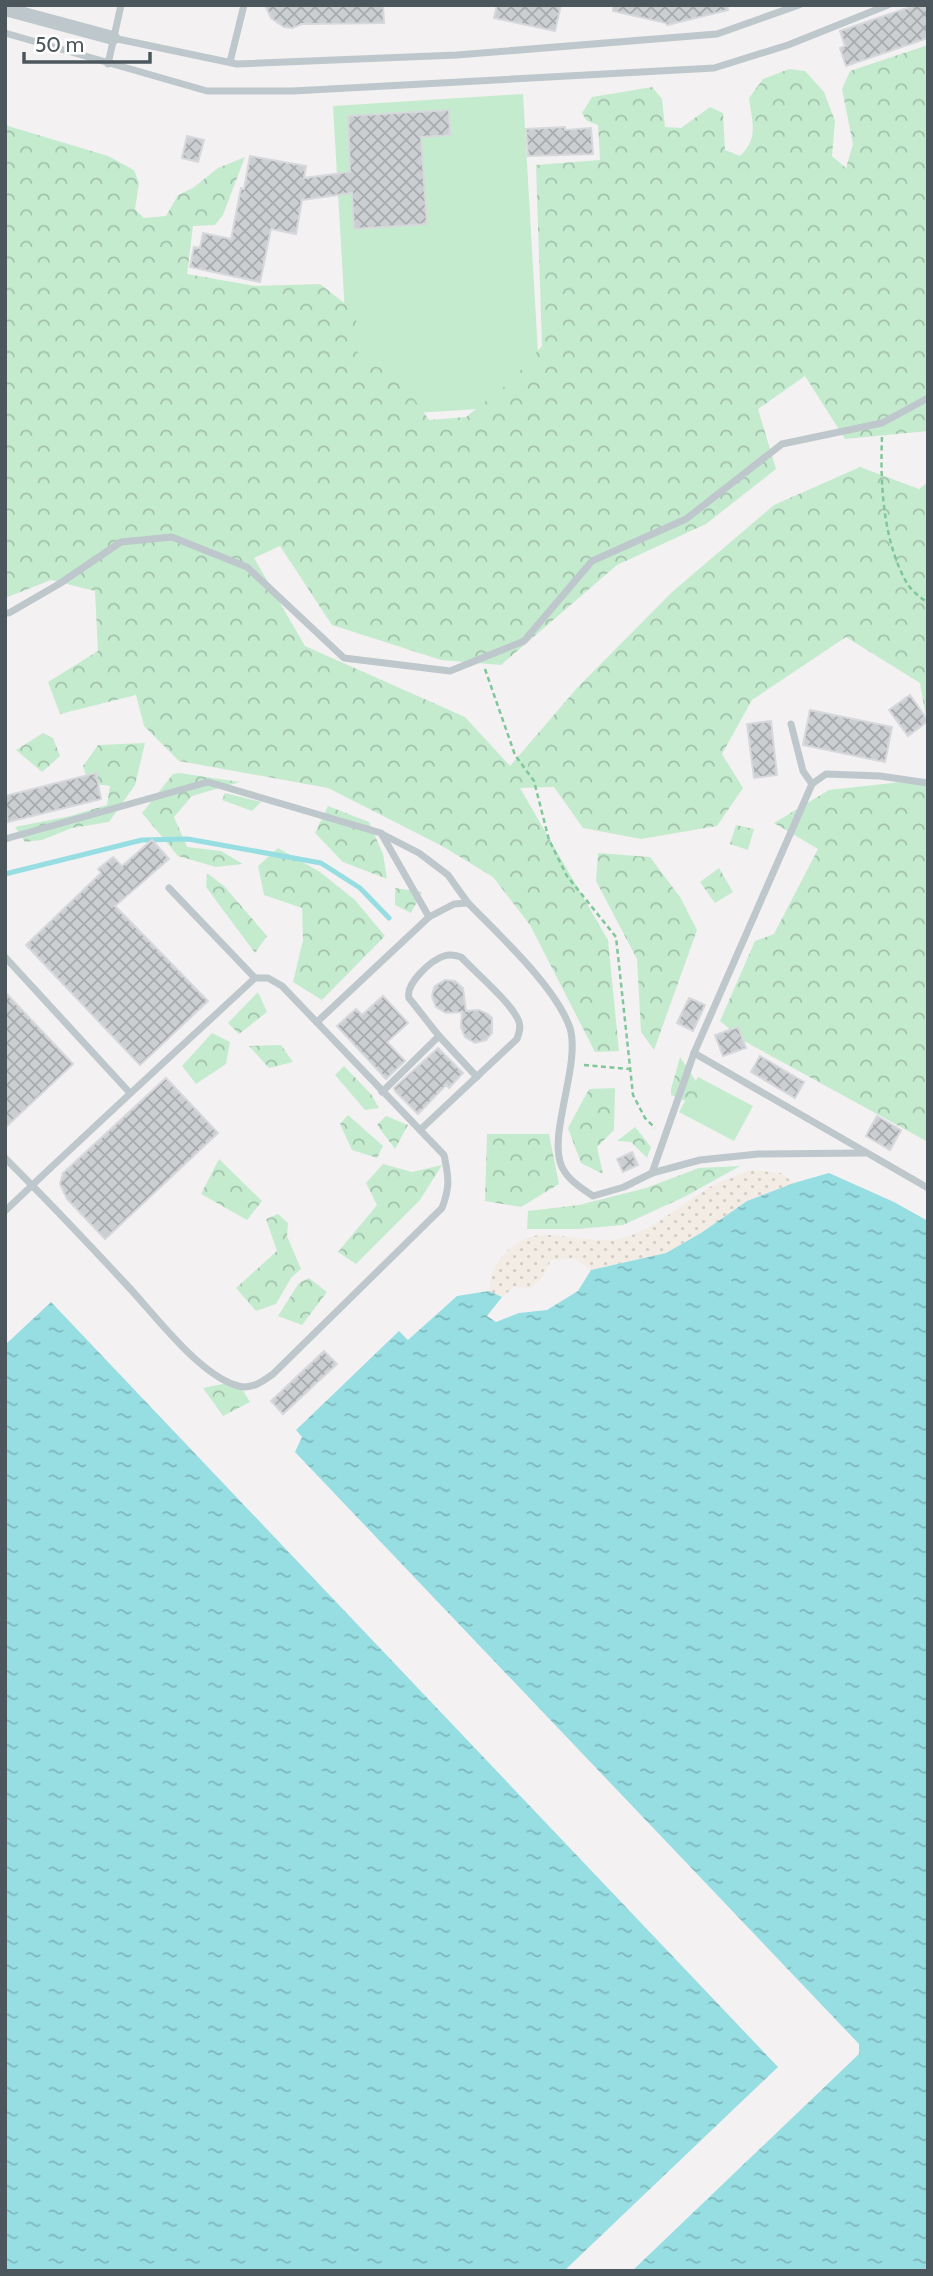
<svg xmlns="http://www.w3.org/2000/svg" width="933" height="2276" font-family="Cabin,sans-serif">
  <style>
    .grass { fill: #c5ebcf }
    .forest { fill: url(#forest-crowns) }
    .sand { fill: url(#sand-dots) }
    .water { fill: url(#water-ripples) }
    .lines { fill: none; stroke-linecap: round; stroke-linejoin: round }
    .stream { stroke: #97dee3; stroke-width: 5 }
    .building { fill: url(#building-cross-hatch); stroke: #d6d8dc; stroke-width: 2 }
    .path { stroke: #81c69a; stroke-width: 2.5; stroke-dasharray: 5 3.5; stroke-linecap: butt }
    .service { stroke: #bec7cc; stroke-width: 7 }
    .minor { stroke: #bec7cc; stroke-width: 14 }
  </style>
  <defs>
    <pattern id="forest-crowns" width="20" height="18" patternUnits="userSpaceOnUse" patternTransform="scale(1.75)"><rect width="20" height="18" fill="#c5ebcf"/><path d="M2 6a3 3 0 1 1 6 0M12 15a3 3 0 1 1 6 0" fill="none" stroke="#a2c1ab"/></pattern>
    <pattern id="sand-dots" width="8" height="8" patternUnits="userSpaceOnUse" patternTransform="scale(1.75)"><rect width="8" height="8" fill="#f2ece4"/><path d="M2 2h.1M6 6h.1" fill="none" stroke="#d1ccc6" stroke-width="1.8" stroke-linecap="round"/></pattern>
    <pattern id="water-ripples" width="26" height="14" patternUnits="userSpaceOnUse" patternTransform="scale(1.75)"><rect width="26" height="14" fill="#97dee3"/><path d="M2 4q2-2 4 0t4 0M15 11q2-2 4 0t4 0" fill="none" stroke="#7db7bb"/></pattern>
    <pattern id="building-cross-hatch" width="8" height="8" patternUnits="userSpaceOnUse" patternTransform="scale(1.75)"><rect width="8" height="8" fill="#cccfd2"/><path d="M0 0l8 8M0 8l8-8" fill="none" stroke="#a8abae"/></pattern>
  </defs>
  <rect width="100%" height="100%" fill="#f3f1f2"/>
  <g class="grass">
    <path d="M523 94 541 405 351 417 333 106Z"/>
    <path d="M698 1077 753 1106 734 1141 679 1112Z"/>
  </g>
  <g class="forest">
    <path d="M928 45V431L845 439 805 376 758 409 776 469 706 524 617 565 501 665 441 660 332 625 280 546 254 558 305 646 465 717 510 766 577 688 672 592 774 505 860 467 919 489 928 482V728L920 683 846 637 752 700 722 754 743 788 717 826 641 839 583 828 554 787 520 788 608 940 619 1051 595 1052 530 925 493 877 442 846 328 788 179 761 144 726 136 695 60 714 48 682 98 651 95 591 51 580 5 598V125L108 156 134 170 139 183 135 209 144 218 166 216 178 195 193 188 218 168 245 157 223 215 215 225 193 226 187 274 255 286 320 284 357 313 354 346 365 363 390 371 412 396 429 420 466 417 511 381 542 346 536 165 600 160 598 125 587 121 582 113 592 97 652 87 662 99 665 127 681 128 710 107 723 113 725 150 740 156C759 138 752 122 749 98L763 79 789 69 805 71 824 92 835 121 832 156 846 168 853 144 842 89 850 71Z"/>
    <path d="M43 733 53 738 60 756 42 772 16 750Z"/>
    <path d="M145 743 135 785 109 822 72 828 42 840 25 842 15 827 70 816 107 805 110 786 88 783 83 766 98 745Z"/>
    <path d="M179 773 240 782 192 796 174 817 187 847 221 851 243 864 216 867 178 856 142 813 173 774Z"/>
    <path d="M928 779V1142L744 1041 720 1021 755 941 774 934 818 849 774 823 829 790Z"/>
    <path d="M225 793 261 802 252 811 222 800Z"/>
    <path d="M328 806 369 822 383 854 387 879 343 862 315 833Z"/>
    <path d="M736 825 754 829 748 850 730 844Z"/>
    <path d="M278 848 320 872 355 900 385 936 322 1000 293 982 303 940 302 908 264 895 258 866Z"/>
    <path d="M598 853 650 857 680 897 697 930 654 1050 641 1032 637 959 596 881Z"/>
    <path d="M719 868 733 892 715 903 700 882Z"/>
    <path d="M207 873 224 886 267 936 255 953 206 887Z"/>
    <path d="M395 888 422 892 411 913 395 905Z"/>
    <path d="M258 992 267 1012 239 1034 228 1023Z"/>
    <path d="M212 1033 230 1042 226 1064 196 1084 182 1066Z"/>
    <path d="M281 1045 293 1062 269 1068 249 1046Z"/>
    <path d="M680 1057 703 1092 697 1106 671 1095V1089Z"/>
    <path d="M344 1066 371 1094 379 1108 365 1110 335 1075Z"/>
    <path d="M615 1088 614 1130 597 1147 603 1174 581 1163 568 1128 589 1089Z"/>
    <path d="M348 1115 383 1146 377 1158 352 1150 340 1124Z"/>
    <path d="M386 1116 408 1125 395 1149 377 1125Z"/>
    <path d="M635 1127 651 1147 647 1158 631 1142 617 1141Z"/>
    <path d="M487 1134H549L559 1184 521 1207 485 1201Z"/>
    <path d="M219 1159 262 1201 247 1220 201 1194Z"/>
    <path d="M383 1164 412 1172 442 1165 420 1200 356 1264 338 1252 377 1205 366 1183Z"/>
    <path d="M740 1166 684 1197 623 1225 578 1229H527L528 1211 579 1205 646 1188 699 1168Z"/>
    <path d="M278 1214 288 1223 287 1236 301 1269 291 1278 276 1304 256 1311 236 1288 277 1251 266 1219Z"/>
    <path d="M309 1278 327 1292 302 1325 278 1316 299 1283Z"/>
    <path d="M237 1381 250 1402 223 1416 203 1388Z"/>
  </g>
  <path class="sand" d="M750 1170 781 1173 794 1183 747 1201 701 1233 666 1253 591 1270 576 1259 551 1260 542 1278 531 1288 514 1287 502 1297 489 1291C489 1269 503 1251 522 1240 549 1226 591 1247 623 1238 655 1229 682 1203 710 1187 723 1180 737 1176 750 1170Z"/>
  <g class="water">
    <path d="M829 1173 894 1202 928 1221V2271H632L859 2054V2044L295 1452 302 1437 296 1430 399 1331 408 1340 457 1296 489 1291 502 1297 487 1316 496 1322 519 1313 547 1310 578 1291 591 1270 666 1253 701 1233 747 1201 794 1183Z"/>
    <path d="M51 1302 778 2067 564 2271H5V1345Z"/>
  </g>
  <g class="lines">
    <path class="stream" d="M5 874 142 840 188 839 321 863 360 888 389 918"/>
  </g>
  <g class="building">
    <path d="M265 5H383L384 23 302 24 292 28 284 27 271 18Z"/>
    <path d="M497 5H561L555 31 494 18Z"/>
    <path d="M613 5H727L728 10 667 25 666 23 613 11Z"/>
    <path d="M916 5H928V38L846 66 840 48 845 46 840 31Z"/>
    <path d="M449 110 450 135 421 137 427 224 354 229 352 193 302 200 296 234 271 229 260 282 190 267 194 247 200 248 203 233 231 239 241 188 244 189 250 156 306 166 304 178 350 172 348 116Z"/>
    <path d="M565 127V130L591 128 593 154 528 156 526 129Z"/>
    <path d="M187 136 204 140 198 162 182 158Z"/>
    <path d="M910 695 928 721 908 736 889 710Z"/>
    <path d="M810 710 892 727 885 762 803 745Z"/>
    <path d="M771 721 777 775 754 778 747 724Z"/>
    <path d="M96 773 101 799 8 822 5 796Z"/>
    <path d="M152 840 169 859 115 906 208 1001 140 1065 26 945 101 873 98 869 113 857 122 866Z"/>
    <path d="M445 980 455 981 463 988 466 1011 479 1010 488 1014 492 1018V1033L486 1040 475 1043 465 1037 461 1027 462 1012 446 1013 436 1007 432 997 433 991 435 986Z"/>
    <path d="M5 992 73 1064 5 1128Z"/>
    <path d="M383 996 408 1023 387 1042 405 1061 386 1079 337 1026 356 1009 362 1015Z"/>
    <path d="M689 998 705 1005 693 1031 677 1023Z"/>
    <path d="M738 1027 746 1048 723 1056 715 1035Z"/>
    <path d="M438 1048 463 1073 449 1088 446 1085 418 1114 395 1091 394 1088Z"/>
    <path d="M760 1056 804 1082 795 1098 751 1072Z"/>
    <path d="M166 1078 218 1133 105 1239 67 1199 60 1184 63 1173Z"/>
    <path d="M877 1116 901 1130 890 1150 866 1136Z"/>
    <path d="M632 1152 638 1165 623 1172 617 1159Z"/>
    <path d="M324 1351 337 1364 283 1414 271 1401Z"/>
  </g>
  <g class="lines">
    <g class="path">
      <path d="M882 437C880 484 883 543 908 585 913 592 921 598 928 603"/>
      <path d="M485 669 515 755 534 781 549 840 567 876 616 937 633 1095 645 1118 655 1128"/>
      <path d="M584 1065 629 1069"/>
    </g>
    <g class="service">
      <path d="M5 33 207 91H293L714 68 788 45 888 5"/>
      <path d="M113 38 237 64 457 55 717 34 799 5"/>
      <path d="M230 62 244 5"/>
      <path d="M108 64 121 5"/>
      <path d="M5 613H9L59 584 121 542 172 537 247 567 344 658 450 671 524 641 592 561 686 519 782 444 882 423 928 398"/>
      <path d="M791 724 803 771 812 784"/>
      <path d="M382 834 419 853 448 875 468 903"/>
      <path d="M5 839 208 782 381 833 429 917 454 904 468 903C499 935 556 987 570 1028 581 1065 547 1136 562 1167 568 1180 581 1188 593 1196L624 1187 652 1173 700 1160 758 1154 865 1153"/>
      <path d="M169 888 255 978"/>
      <path d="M5 957 130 1093"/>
      <path d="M317 1022 429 917"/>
      <path d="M439 1036 477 1077"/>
      <path d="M694 1053 812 784 826 774 880 776 928 783"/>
      <path d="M382 1092 439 1036 409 998C405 984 431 960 444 956 450 954 455 955 461 957 475 972 513 1004 519 1022 521 1028 519 1033 517 1039L420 1130"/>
      <path d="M5 1158C45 1198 84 1239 123 1281 152 1311 196 1372 235 1385 250 1391 262 1382 273 1374L442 1208C450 1187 449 1178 444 1155L282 986 268 978H255C172 1055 88 1132 5 1211"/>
      <path d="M652 1173 694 1053 928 1188"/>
    </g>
    <path class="minor" d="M5 9 113 38"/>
  </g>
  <rect width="933" height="2276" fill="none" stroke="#4b575d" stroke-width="14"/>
  <path d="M24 52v10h126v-10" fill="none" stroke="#4b575d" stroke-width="3.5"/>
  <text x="35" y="52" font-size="21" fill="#4b575d" stroke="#ffffff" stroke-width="5" paint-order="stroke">50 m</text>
</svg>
